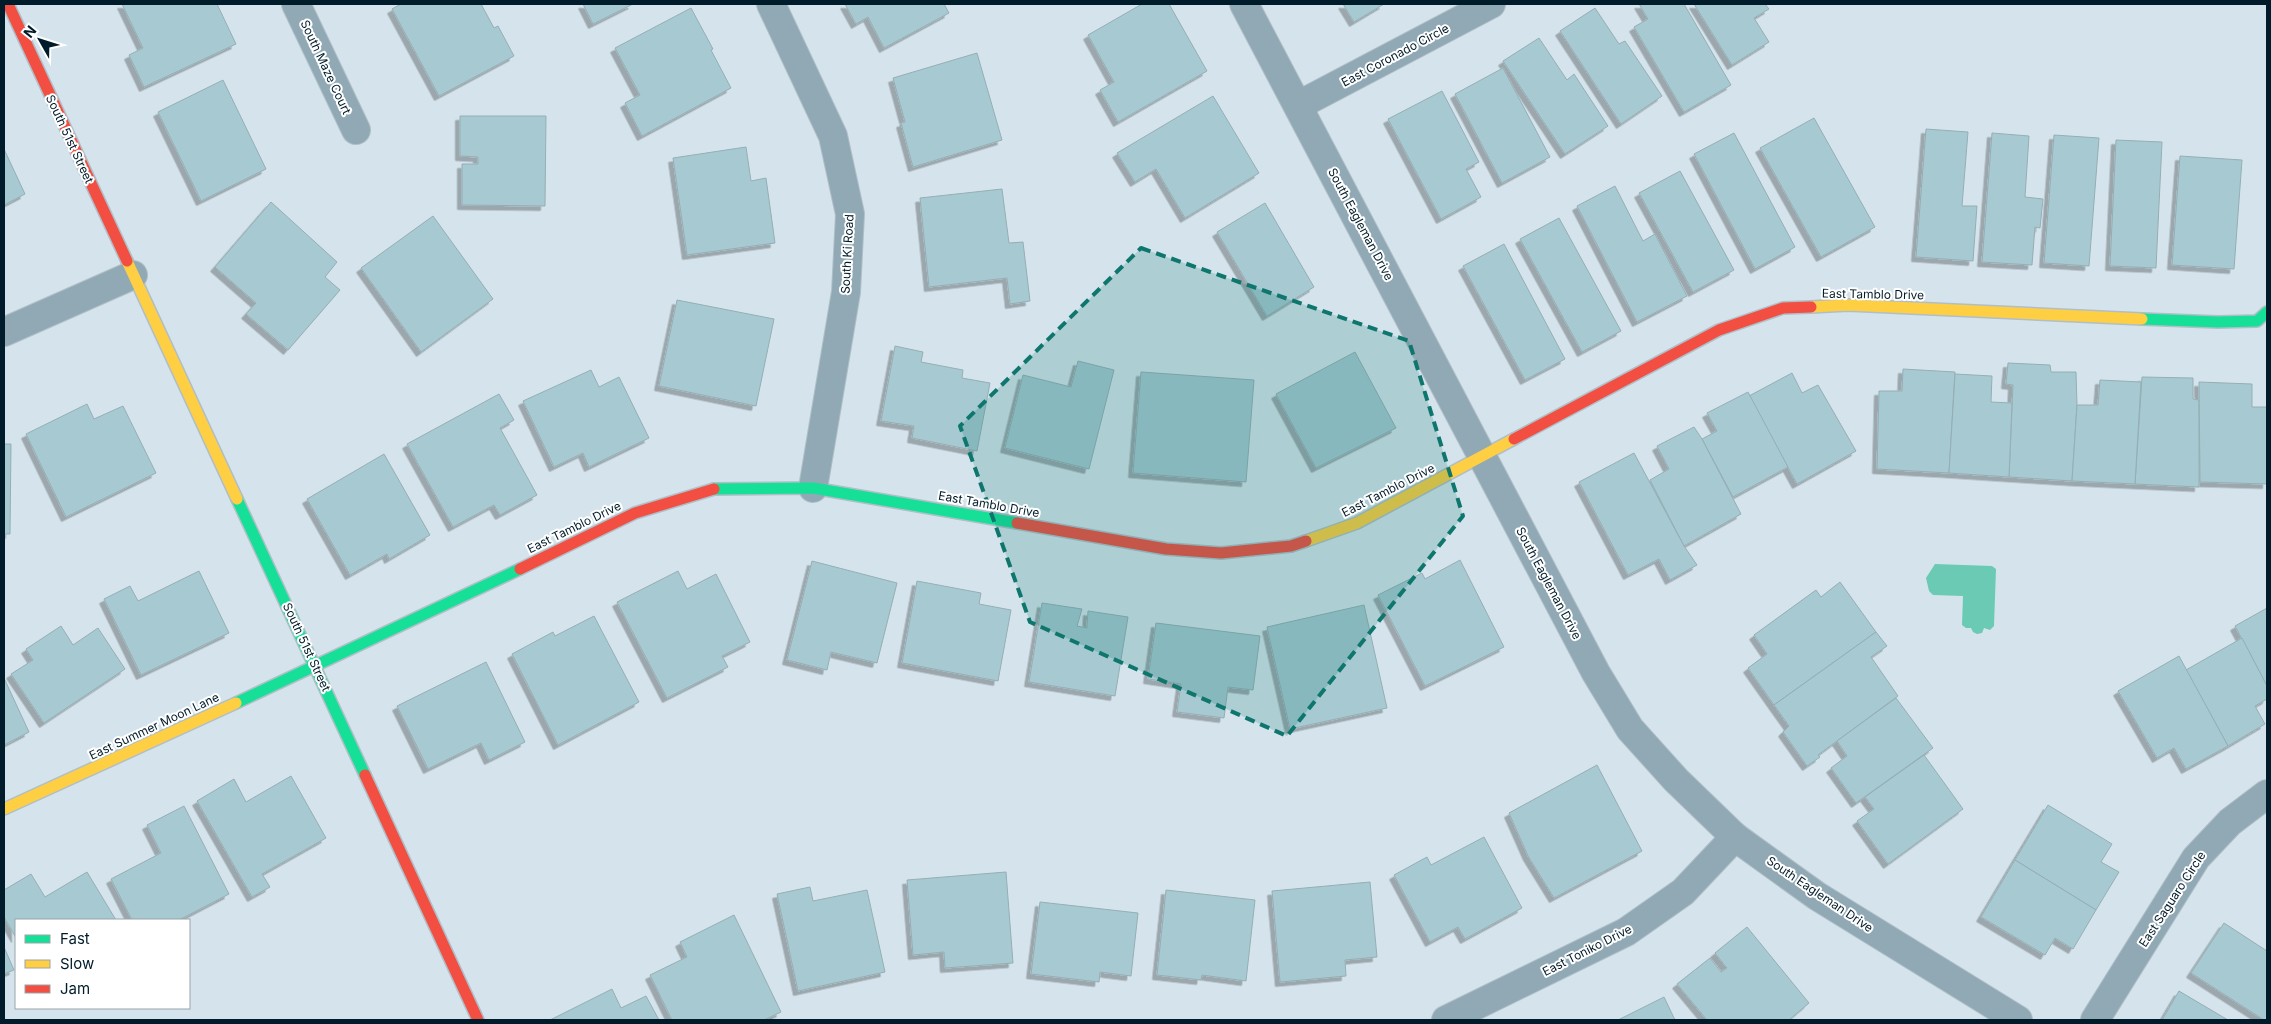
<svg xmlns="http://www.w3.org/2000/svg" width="2271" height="1024" font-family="Inter,sans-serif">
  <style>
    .water { fill: #6acab3 }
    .building { fill: #a6c9d2; stroke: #95aeb4; filter: url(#shadow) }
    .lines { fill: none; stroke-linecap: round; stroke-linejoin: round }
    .street-casing { stroke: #b0bfc7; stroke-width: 30 }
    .fast-casing { stroke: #b0bfc7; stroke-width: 14 }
    .slow-casing { stroke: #b0bfc7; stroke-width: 14 }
    .jam-casing { stroke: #b0bfc7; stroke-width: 14 }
    .street { stroke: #90a9b5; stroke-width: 28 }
    .fast { stroke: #16e098; stroke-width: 11 }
    .slow { stroke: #ffcf43; stroke-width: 11 }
    .jam { stroke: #f24e42; stroke-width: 11 }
    .marked { fill: #0f766e; fill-opacity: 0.2; stroke: #0f766e; stroke-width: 4; stroke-dasharray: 10 6; stroke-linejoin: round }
    .labels { text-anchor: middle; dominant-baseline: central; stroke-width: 4; stroke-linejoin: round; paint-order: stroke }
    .street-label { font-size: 12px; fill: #001b29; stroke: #fff }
  </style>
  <defs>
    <filter id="shadow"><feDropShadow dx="-4.5" dy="4.5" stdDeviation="0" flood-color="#0004"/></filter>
  </defs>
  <rect width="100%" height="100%" fill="#d5e4ec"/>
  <path class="water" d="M1935 564 1992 566 1996 569 1994 626 1990 630 1984 628 1982 633 1977 634 1973 632 1971 628H1966L1962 625 1963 596 1933 595 1929 591 1926 578Z"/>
  <g class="building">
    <path d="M122 4H217L236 44 144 87 129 55 143 48Z"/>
    <path d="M401 4H481L494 28 498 26 514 56 439 96 392 9Z"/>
    <path d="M583 4H633L593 24Z"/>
    <path d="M845 4H944L949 13 884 48 868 17 856 24Z"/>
    <path d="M1142 4H1169L1207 71 1118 122 1100 90 1114 82 1088 35Z"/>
    <path d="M1343 4H1384L1354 22Z"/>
    <path d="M1639 4H1684L1731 85 1684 112 1634 27 1648 19Z"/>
    <path d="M1694 4H1765L1769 9 1754 18 1769 42 1732 65Z"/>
    <path d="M691 8 713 49 711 50 731 88 642 136 625 103 640 95 615 48Z"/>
    <path d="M1595 8 1619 44 1625 41 1662 96 1621 124 1560 31Z"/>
    <path d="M1539 38 1567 80 1574 74 1608 126 1565 154 1503 61Z"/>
    <path d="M977 53 1002 140 913 167 901 123 905 122 893 78Z"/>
    <path d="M1503 68 1550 157 1502 183 1455 94Z"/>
    <path d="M223 80 266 169 201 201 158 112Z"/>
    <path d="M1442 91 1479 162 1466 169 1481 197 1441 219 1388 119Z"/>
    <path d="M1213 96 1259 173 1185 218 1156 169 1135 182 1117 153Z"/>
    <path d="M460 116H546L545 206 462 205V164H478V157L460 156Z"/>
    <path d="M1814 118 1875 227 1821 257 1760 148Z"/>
    <path d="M1926 129 1968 132 1962 206H1977L1973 261 1916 257Z"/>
    <path d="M1734 133 1795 247 1755 269 1694 154Z"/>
    <path d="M1992 133 2029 136 2025 197 2043 199 2040 228 2035 227 2032 265 1982 262Z"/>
    <path d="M2054 135 2099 138 2089 266 2044 263Z"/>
    <path d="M2116 140 2162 142 2156 268 2110 266Z"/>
    <path d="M746 147 751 181 766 178 775 243 687 255 673 158Z"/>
    <path d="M4 149 25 194 4 205Z"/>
    <path d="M2180 156 2242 160 2234 269 2172 265Z"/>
    <path d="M1680 171 1734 270 1693 292 1639 193Z"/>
    <path d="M1615 186 1643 241 1655 234 1687 296 1637 322 1577 206Z"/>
    <path d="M1002 189 1009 243 1023 242 1030 301 1010 304 1007 278 929 287 920 198Z"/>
    <path d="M271 202 337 262 325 277 340 290 288 350 246 314 256 303 215 267Z"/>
    <path d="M1265 203 1314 287 1267 316 1217 232Z"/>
    <path d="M433 216 493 299 421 352 361 268Z"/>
    <path d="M1559 218 1621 331 1582 352 1520 239Z"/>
    <path d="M1504 244 1565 359 1525 380 1463 266Z"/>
    <path d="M677 300 774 319 756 406 659 386Z"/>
    <path d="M895 346 923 352 921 362 963 370 962 378 990 383 977 451 912 438 914 426 881 421Z"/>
    <path d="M1355 352 1396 428 1316 468 1276 394Z"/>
    <path d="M1078 361 1114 370 1089 469 1005 448 1023 375 1071 387Z"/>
    <path d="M2008 363 2050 365 2051 372H2076L2077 405 2072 481 2009 477 2013 385 2006 384Z"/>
    <path d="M1903 369 1955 372 1949 473 1877 469 1879 391H1902Z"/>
    <path d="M591 370 599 387 619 377 649 438 589 467 583 453 554 467 523 401Z"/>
    <path d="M1141 372 1254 380 1246 482 1133 473Z"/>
    <path d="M1792 373 1802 393 1818 385 1856 451 1797 484 1749 396Z"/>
    <path d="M1955 374 1992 376 1991 402 2012 403 2009 477 1949 473Z"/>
    <path d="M2142 377 2193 378V399L2199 400V487L2135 484Z"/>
    <path d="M2100 380 2141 382 2135 484 2072 481 2077 405H2098Z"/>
    <path d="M2199 382 2252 384V407H2267V484L2200 482Z"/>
    <path d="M1748 392 1788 467 1733 497 1702 439 1717 431 1707 413Z"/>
    <path d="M499 394 514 420 500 428 537 495 500 515 494 505 453 527 407 444Z"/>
    <path d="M87 404 94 419 123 406 156 473 66 517 26 434Z"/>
    <path d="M1694 427 1702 439 1741 514 1684 546 1650 480 1669 469 1657 446Z"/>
    <path d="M4 444H11L10 534H4Z"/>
    <path d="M1634 453 1684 546 1697 565 1670 580 1659 559 1628 575 1579 482Z"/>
    <path d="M384 454 430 535 389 559 387 554 350 575 307 499Z"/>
    <path d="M1460 560 1504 647 1425 686 1378 595 1422 573 1425 579Z"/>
    <path d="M812 561 897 583 877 663 831 652 827 670 787 660Z"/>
    <path d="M199 571 229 633 141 675 104 599 130 586 138 601Z"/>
    <path d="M678 571 687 589 716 574 750 642 722 656 728 667 667 698 617 602Z"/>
    <path d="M917 581 981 593 979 604 1011 610 998 681 902 663Z"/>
    <path d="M1840 582 1876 632 1774 705 1748 668 1767 654 1754 635 1816 590 1821 597Z"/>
    <path d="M1042 603 1082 609 1077 626 1087 628 1088 611 1128 617 1115 696 1029 682Z"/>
    <path d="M1364 605 1387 708 1290 729 1267 627Z"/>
    <path d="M2267 608V686L2235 626Z"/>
    <path d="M594 616 639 702 558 745 512 654 553 632 555 636Z"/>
    <path d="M1156 623 1260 636 1253 690 1228 687 1224 718 1177 712 1181 684 1148 679Z"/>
    <path d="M61 626 73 645 98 628 125 669 44 723 11 674 33 660 26 649Z"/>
    <path d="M1876 632 1887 646 1871 657 1898 696 1818 755 1820 757 1807 766 1783 732 1789 726 1774 705Z"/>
    <path d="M2242 638 2267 686V699L2255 706 2265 724 2228 746 2186 670Z"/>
    <path d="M2179 656 2228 746 2186 769 2174 748 2157 758 2118 691Z"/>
    <path d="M486 662 525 742 489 760 481 743 428 769 397 706Z"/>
    <path d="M4 678 29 732 4 745Z"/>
    <path d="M1896 698 1933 748 1856 803 1831 768 1847 756 1837 741Z"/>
    <path d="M1924 755 1963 809 1888 864 1857 821 1874 809 1865 797Z"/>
    <path d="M1597 765 1642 851 1554 898 1528 856 1509 813Z"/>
    <path d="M291 776 326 838 262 874 270 887 252 897 197 801 234 779 246 802Z"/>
    <path d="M2048 805 2112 844 2101 862 2119 872 2096 910 2015 860Z"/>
    <path d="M184 806 229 894 179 920H132L111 879 161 853 147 825Z"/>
    <path d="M1484 837 1522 908 1465 939 1458 927 1430 942 1394 875 1427 857 1431 865Z"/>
    <path d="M2015 860 2096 910 2073 949 2055 938 2045 955 1981 917Z"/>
    <path d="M87 872 116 920H16V938L4 917V890L31 874 45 897Z"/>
    <path d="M1006 872 1013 963 945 968 944 952 913 955 907 880Z"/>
    <path d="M1370 882 1377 957 1345 960 1346 976 1280 982 1272 891Z"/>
    <path d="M810 887 813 901 867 890 885 972 798 991 777 894Z"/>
    <path d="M1166 890 1255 900 1246 981 1202 975 1201 980 1157 975Z"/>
    <path d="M1040 902 1138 913 1131 976 1100 972 1099 982 1031 974Z"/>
    <path d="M734 915 781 1012 764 1020H672L650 975 687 957 680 942Z"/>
    <path d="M2224 923 2267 951V1020H2264L2191 973Z"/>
    <path d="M1747 927 1809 1003 1789 1020H1707L1677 984 1710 958 1721 972 1727 968 1715 953Z"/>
    <path d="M4 947 14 970 4 974Z"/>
    <path d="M612 989 621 1008 646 996 659 1020H550Z"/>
    <path d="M2179 991 2228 1020H2162Z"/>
    <path d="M1664 997 1675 1020H1618Z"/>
  </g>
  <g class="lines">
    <defs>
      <g id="street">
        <path d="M296 4 356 130"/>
        <path d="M771 4 833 136 850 214 846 292 813 488"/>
        <path d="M1244 4 1596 673 1630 729 1676 780 1735 837 1817 896 2018 1020"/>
        <path d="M1299 105 1491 4"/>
        <path d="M4 332 133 275"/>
        <path d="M1446 1020 1626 932 1683 892 1735 837"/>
        <path d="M2095 1020 2196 858 2230 822 2267 794"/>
      </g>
      <g id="fast">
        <path d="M2142 319 2218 322 2257 321 2267 312"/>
        <path d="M714 489 813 488 1017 523"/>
        <path d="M237 499 365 775"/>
        <path d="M236 703 520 569"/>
      </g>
      <g id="slow">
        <path d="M127 261 237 499"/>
        <path d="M1811 307 1848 305 2142 319"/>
        <path d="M1306 541 1357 523 1514 439"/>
        <path d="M4 809 236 703"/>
      </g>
      <g id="jam">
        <path d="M8 4 127 261"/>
        <path d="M1514 439 1719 330 1783 308 1811 307"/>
        <path d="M1017 523 1166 549 1221 553 1291 546 1306 541"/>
        <path d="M520 569 635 513 714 489"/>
        <path d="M365 775 478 1020"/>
      </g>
    </defs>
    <use href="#street" class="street-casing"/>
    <use href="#fast" class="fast-casing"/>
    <use href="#slow" class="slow-casing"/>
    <use href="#jam" class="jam-casing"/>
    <use href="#street" class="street"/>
    <use href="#fast" class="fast"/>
    <use href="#slow" class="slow"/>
    <use href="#jam" class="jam"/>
  </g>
  <path class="marked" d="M1141 248 1409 341 1463 516 1287 736 1030 622 960 426Z"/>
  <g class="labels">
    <g class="street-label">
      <text transform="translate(1395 55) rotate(-28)">East Coronado Circle</text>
      <text transform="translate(326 67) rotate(65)">South Maze Court</text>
      <text transform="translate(70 139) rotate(65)">South 51st Street</text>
      <text transform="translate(1361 224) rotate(62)">South Eagleman Drive</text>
      <text transform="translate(847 254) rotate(-87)">South Ki Road</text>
      <text transform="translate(1873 294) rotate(1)">East Tamblo Drive</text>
      <text transform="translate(1388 490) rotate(-27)">East Tamblo Drive</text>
      <text transform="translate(989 504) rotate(10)">East Tamblo Drive</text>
      <text transform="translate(574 527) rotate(-26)">East Tamblo Drive</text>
      <text transform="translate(1549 583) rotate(62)">South Eagleman Drive</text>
      <text transform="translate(307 647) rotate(65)">South 51st Street</text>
      <text transform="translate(154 726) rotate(-25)">East Summer Moon Lane</text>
      <text transform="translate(1820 894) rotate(34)">South Eagleman Drive</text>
      <text transform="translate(2172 899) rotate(-57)">East Saguaro Circle</text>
      <text transform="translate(1587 950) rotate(-27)">East Toniko Drive</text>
    </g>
  </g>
  <rect width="2271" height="1024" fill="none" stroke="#001b29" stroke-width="10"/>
  <rect x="15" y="919" width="175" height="90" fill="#ffffff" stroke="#99a4a9"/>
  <rect x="25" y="935" width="25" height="8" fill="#16e098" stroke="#99a4a9"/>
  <text x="60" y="944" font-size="15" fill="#001b29">Fast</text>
  <rect x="25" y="960" width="25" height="8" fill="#ffcf43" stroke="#99a4a9"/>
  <text x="60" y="969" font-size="15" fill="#001b29">Slow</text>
  <rect x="25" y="985" width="25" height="8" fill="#f24e42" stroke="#99a4a9"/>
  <text x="60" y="994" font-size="15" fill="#001b29">Jam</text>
  <g transform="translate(40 40) rotate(309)" stroke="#ffffff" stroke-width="4" paint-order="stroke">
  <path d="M0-4L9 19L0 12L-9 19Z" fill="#001b29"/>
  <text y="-8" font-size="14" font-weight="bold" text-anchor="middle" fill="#001b29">N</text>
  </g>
</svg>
